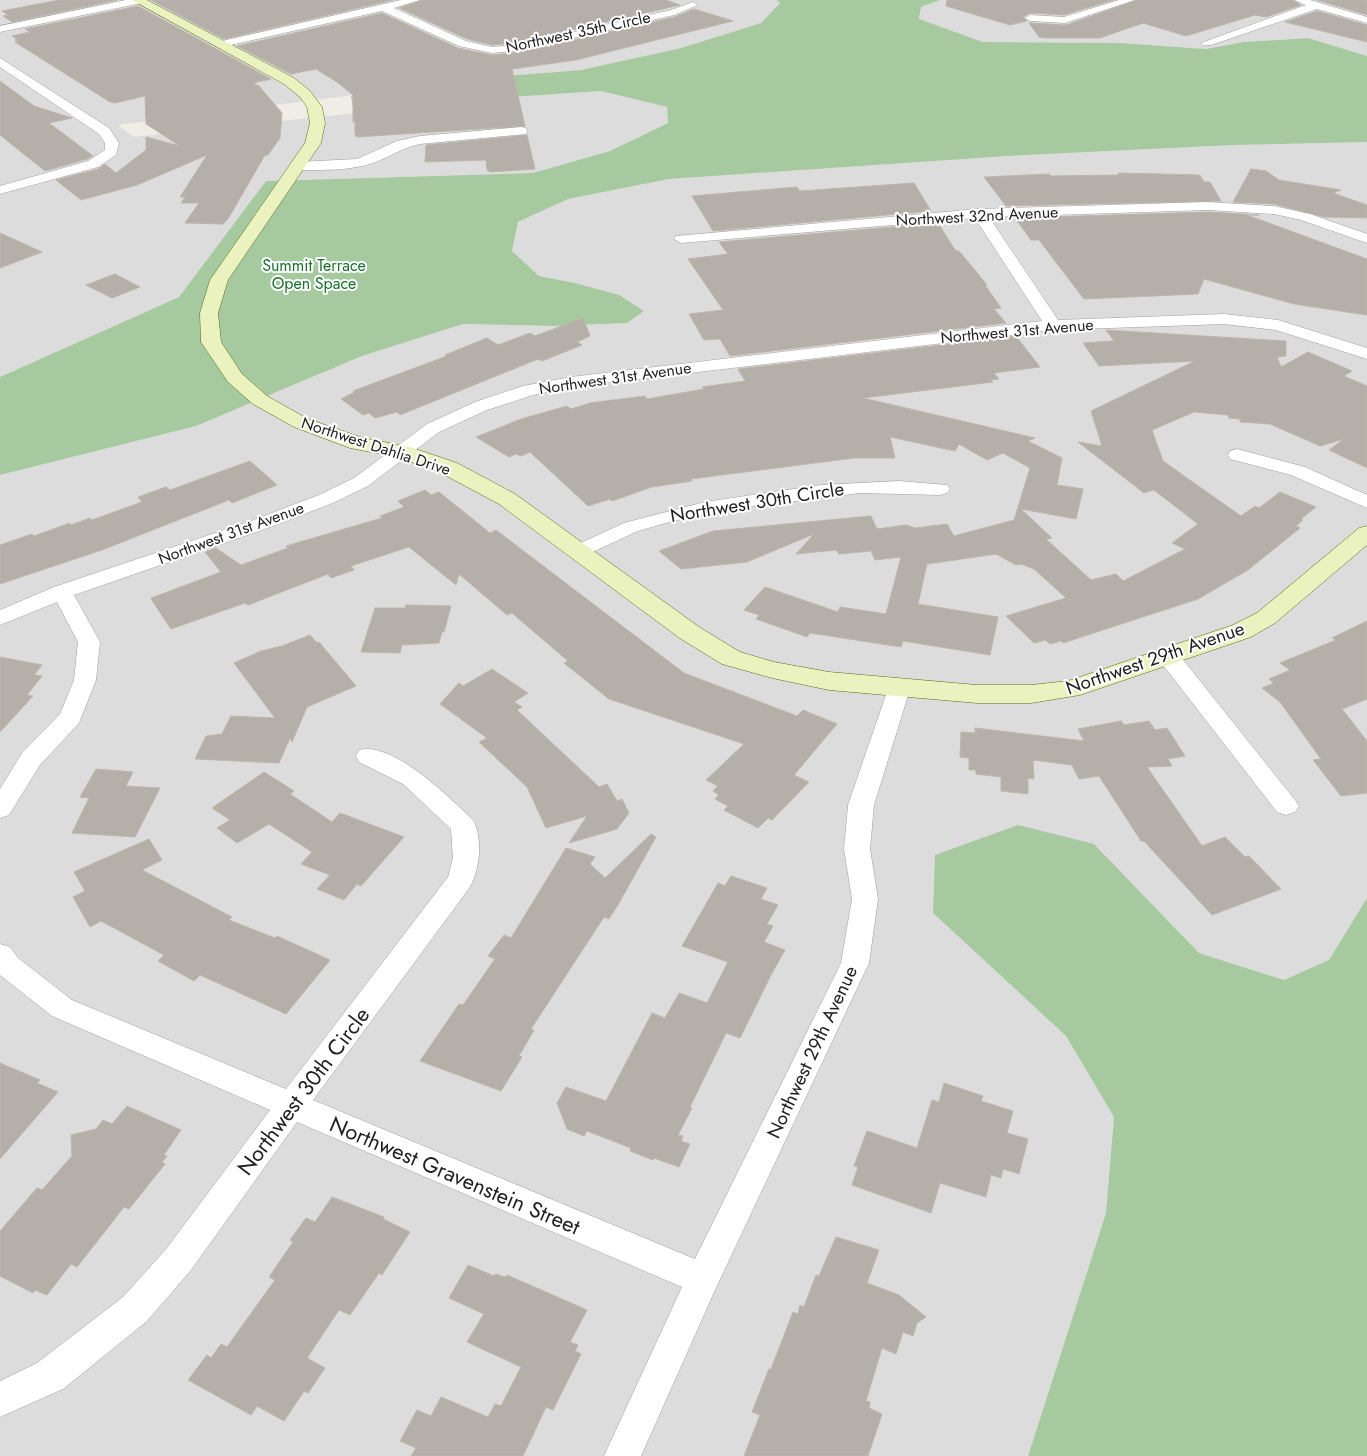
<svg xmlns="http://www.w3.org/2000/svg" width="1367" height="1456" font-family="Jost,sans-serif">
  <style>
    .residential { fill: #dddcdc }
    .forest { fill: #a7c9a0 }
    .building { fill: #b4afa9; stroke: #bfb6aa }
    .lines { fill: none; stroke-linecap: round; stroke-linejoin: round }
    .street-casing { stroke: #a0a0a0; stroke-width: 1 }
    .secondary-casing { stroke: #566b11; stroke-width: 1 }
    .street { fill: #fff; fill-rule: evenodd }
    .secondary { fill: #eaf3c0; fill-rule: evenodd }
    .labels { text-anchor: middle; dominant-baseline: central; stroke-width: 4; stroke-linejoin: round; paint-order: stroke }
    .far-street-label { font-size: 16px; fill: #1f1f1f; stroke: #fff }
    .far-park-label { font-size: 16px; fill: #18722b; stroke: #fff }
    .street-label { font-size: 19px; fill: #1f1f1f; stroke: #fff }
    .near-street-label { font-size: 22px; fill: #1f1f1f; stroke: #fff }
  </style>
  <rect width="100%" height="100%" fill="#efede6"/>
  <g class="residential">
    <path d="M0 0H777L781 3 761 23 681 48 581 70 454 80 400 89 118 125 133 137 495 98 601 91 667 107 668 123 610 151 533 173 266 181 179 297 0 377Z"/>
    <path d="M940 0H1367V56L1308 38 1244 42 1206 49 1120 43 983 42 919 19 921 7Z"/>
    <path d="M1367 142V898L1329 961 1285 980 1199 953 1094 844 933 913 1066 1036 1114 1117 1106 1213 1028 1456H0V475L196 426 362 356 463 324 554 326 627 323 643 311 575 283 539 276 512 251 518 222 568 199 669 179 1008 156 1234 145Z"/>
  </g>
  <g class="forest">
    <path d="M777 0H940L921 7 919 19 983 42 1120 43 1206 49 1244 42 1308 38 1367 56V142L1234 145 1008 156 669 179 568 199 518 222 512 251 539 276 575 283 619 295 644 311 627 323 554 326 463 324 362 356 196 426 0 475V377L179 297 266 181 533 173 610 151 668 123 667 107 601 91 495 98 354 114 351 96 454 80 581 70 681 48 761 23 780 3Z"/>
    <path d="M1018 825 1094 844 1199 953 1284 980 1329 960 1367 898V1456H1028L1106 1213 1114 1117 1066 1036 933 913 935 855Z"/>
  </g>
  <g class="building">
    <path d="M59 0H117L12 22 3 16 8 15 2 11Z"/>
    <path d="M151 0H393L224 39Z"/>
    <path d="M422 0H666L680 5 521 42 492 45 467 39 399 8Z"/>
    <path d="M947 0H1113L1064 15 1030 13 1023 17 1027 21 1010 25 946 6Z"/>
    <path d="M1137 0H1292L1301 5 1266 17 1255 15 1186 36 1143 23 1100 38H1045L1039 37 1029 23 1066 25Z"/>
    <path d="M1317 0H1367V15Z"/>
    <path d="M138 6 271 79 253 83 259 86 282 113 280 138 268 155H265L228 219 223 224 185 223 199 203H181L185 197H180L207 155 137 185 81 200 56 180 98 169 105 164 116 173 146 150V137L180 146 146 124 145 96 115 103 110 102 15 42H18L15 40 17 39 12 36 30 32 25 29Z"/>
    <path d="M694 9 733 21 576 60 512 69 525 126 357 137 355 135V122H353V95L337 82 316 69 291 74 237 46 382 13 458 48 492 55 521 52 674 17Z"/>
    <path d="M1317 11 1367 25V42L1285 22Z"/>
    <path d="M0 81 34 106 72 118 49 123 93 156 87 159 45 171 0 135Z"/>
    <path d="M527 135 535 169 490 172 487 170 486 160 425 162 426 145Z"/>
    <path d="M1251 169 1266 171 1279 180 1341 190 1333 193 1367 205V218L1324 217 1274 204 1233 202Z"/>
    <path d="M1118 173 1200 175 1204 182H1210L1221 201 1006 206 984 177 1049 174 1051 176 1119 175Z"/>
    <path d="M914 183 931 211 713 231 692 196 797 187 800 191Z"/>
    <path d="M1208 212 1259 215H1247L1367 259V315L1294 304 1204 279 1198 294 1084 299 1039 240H1031L1015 218Z"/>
    <path d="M938 223 955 250 960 252 987 285H985L1001 308 994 309 1006 323 730 356 720 339 704 340 689 314 723 310 688 259 728 254 719 242Z"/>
    <path d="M0 233 42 252 0 268Z"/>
    <path d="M115 274 140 287 112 298 86 285Z"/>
    <path d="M583 318 590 336 577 342 582 345 542 361 538 359 400 415 397 412 375 418 369 413 363 415 341 399 355 392 353 391 447 356 445 355 487 338 498 345 530 333 535 336Z"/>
    <path d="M1106 330 1286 341V356L1277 357 1281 367 1308 352 1352 371 1344 376 1367 386V468L1329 450 1344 439 1320 446 1270 424 1240 422V419L1229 418 1228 415 1194 412 1152 430 1163 461 1241 516 1255 506 1259 508 1280 492 1316 507 1301 519 1303 520 1296 526 1300 528 1248 570 1198 599 1063 643 1061 641 1050 644 1045 640 1034 643 1006 616 1066 598 1034 569 1021 564 1016 565 996 554 927 564 918 604 998 617 990 655 903 641 901 647 810 633 807 637 756 619 759 615 744 610 765 587 838 612 840 607 886 614 901 557 875 560 871 551 839 554 836 550 796 554 814 534 747 562 681 569 659 551 713 531 871 516 877 529 906 525 915 528 947 524 954 536 1014 520 1030 468 1003 453 987 460 959 444 955 451 890 437 895 458H854L691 479 692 481 652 487 612 501 610 499 588 506 530 452 521 456 516 454 509 457 476 437 521 419 567 406 571 409 590 403 645 396 647 399 704 389 702 387 745 381 738 369 1016 336 1040 367 994 373 999 379 991 380 993 382 863 398 1035 438 1028 441 1062 458 1057 485 1083 489 1076 519 1021 509 1052 538 1046 539 1091 580 1116 574 1123 581 1185 549 1172 543 1198 524 1154 490 1144 493 1078 442 1102 446 1091 411 1195 361 1099 366 1083 343 1114 341Z"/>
    <path d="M250 461 277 485 232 503 229 500 102 550 0 584V545L32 534 34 536 70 523 71 525 90 518 92 520 142 502 138 497 166 487 170 490Z"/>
    <path d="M425 490 431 495 439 492 490 533 496 530 684 673 797 716 803 710 837 724 794 775 809 782 772 820 768 818 758 828 724 810 728 806 715 799 719 795 713 791 718 786 706 780 744 744 609 699 564 663 568 661 512 613 507 615 459 574 456 585 409 547 351 566 354 570 331 578 328 574 248 605 245 603 171 629 153 602 151 598 221 572 205 552 216 548 241 565 288 548 286 546 382 518 380 516 404 507 398 501Z"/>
    <path d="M406 605 451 606 444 632H442L439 643 402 645 400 653 361 652 375 608H405Z"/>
    <path d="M1367 621V699L1342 709 1367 741V793L1341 796 1313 760 1321 759 1280 702 1262 688 1274 683 1269 679 1290 670 1280 663 1336 640 1332 638Z"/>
    <path d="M310 635 317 643 319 642 356 686 307 707 292 742 290 738 279 763 195 759 206 736 222 734 231 716 275 718 234 663 261 651 282 646Z"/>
    <path d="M0 657 42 665 34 675 42 676 27 695 33 696 0 732Z"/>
    <path d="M492 669 528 693 514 702 522 707 517 710 599 787 607 784 617 801 622 799 629 813 617 829 569 843 587 816 546 828 527 787 479 742 487 738 440 704 459 683 463 686Z"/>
    <path d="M1121 721 1124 725 1149 721 1155 730 1167 728 1185 756 1168 759 1172 766 1147 767 1202 846 1225 837 1245 857 1249 856 1281 889 1212 915 1144 841H1141L1099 776 1079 779 1072 765 1033 760 1034 779 1028 778V794L1001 791V777L976 774V770H969V758L960 757 961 732 975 733V728L1084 741 1078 729Z"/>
    <path d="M96 769 133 772 126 786 160 788 135 837 72 833 89 798 80 797Z"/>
    <path d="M264 772 294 791 290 794 332 822 340 813 404 837 361 886 357 884 344 900 317 889 330 875 301 864 312 852 269 824 237 843 217 828 230 820 212 808Z"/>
    <path d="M651 834 656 837 619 903 609 919 604 917 531 1029 534 1030 519 1056 522 1057 501 1091 420 1061 459 1004 463 1005 495 959 488 956 504 935 511 938 566 848 595 857 590 864 605 878Z"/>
    <path d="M149 839 162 860 142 870 232 917 229 920 275 938 277 936 330 960 286 1014 200 975 194 981 158 961 164 955 101 921 90 927 73 897 85 891 74 872Z"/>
    <path d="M731 876 767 888 761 899 778 905 767 924 773 926 764 942 785 950 772 973 740 1038 726 1033 690 1107 692 1108 678 1135 683 1136 681 1141 690 1144 679 1167 654 1158 653 1160 630 1151 631 1148 587 1131 584 1136 567 1129 557 1103 566 1087 606 1101 652 1013 665 1018 679 993 707 1003 728 962 682 946 718 883 725 886Z"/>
    <path d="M0 1063 40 1080 37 1083 58 1092 0 1159Z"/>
    <path d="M944 1083 983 1096 981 1101 1013 1111 1007 1133 1028 1139 1019 1174 1003 1169 1001 1178 991 1175 986 1197 940 1183 931 1213 852 1185 858 1167 854 1166 867 1131 917 1148 932 1100 939 1102Z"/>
    <path d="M127 1106 181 1130 164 1155 167 1156 162 1162 165 1164 129 1209 124 1207 77 1267 71 1264 47 1295 35 1290 33 1293 0 1276V1231L37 1188 42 1190 72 1156 71 1135 96 1129 103 1120 112 1124Z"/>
    <path d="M332 1197 384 1217 383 1219 410 1232 382 1275 379 1273 350 1315 339 1310 307 1358 325 1368 308 1393 304 1391 284 1421 257 1406 251 1415 188 1380 207 1355 211 1358 221 1344 227 1347 275 1280 269 1277 293 1242 290 1240 306 1218 315 1222Z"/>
    <path d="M836 1237 879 1250 867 1283 899 1295 926 1317 917 1323 913 1336 903 1332 896 1354 882 1348 866 1401 870 1402 869 1408 882 1414 868 1456H744L760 1415 752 1412 769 1369H771L793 1312 798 1314 800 1305 804 1307 816 1275 819 1276Z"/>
    <path d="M468 1265 494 1276 496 1274 505 1277 507 1275 587 1310 570 1342 578 1345 575 1351 581 1354 553 1410 546 1407 523 1456H411L416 1448 400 1441 417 1410 431 1416 441 1397 488 1417 495 1404 501 1406 521 1367 467 1342 484 1314 449 1298Z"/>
  </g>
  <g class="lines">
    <defs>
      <g id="street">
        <path d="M126 0H147L142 3 0 32V26Z"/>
        <path d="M401 0H420L394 8 466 41 492 47 521 44 671 10 693 2 698 5 674 15 521 50 492 53 459 46 382 11 222 47 216 44 222 41Z"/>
        <path d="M1119 0H1135L1065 23 1030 21 1025 18 1030 15 1064 17Z"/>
        <path d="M1294 0H1310L1367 17V23L1317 9 1211 45H1203L1201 43 1306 5Z"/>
        <path d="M0 58 109 128 119 143 116 155 98 167 0 194V186L88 161 105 150V143L99 134 0 67Z"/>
        <path d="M521 127 526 128 527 131 526 134 420 144C402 148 389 157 373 163 348 171 323 170 298 170L291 166 298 162 357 159 397 141 420 136Z"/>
        <path d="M1208 202 1274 206 1310 214 1367 234V243L1301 220 1274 214 1208 210 989 217 1058 320 1224 314 1278 320 1367 348V359L1276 330 1224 324 1053 330 571 387 533 395 487 410 439 432 368 486 333 503 262 530 74 595 100 642 96 680 79 723 40 765 9 815 0 818V789L22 753 60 714 74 680 78 642 57 602 0 625V610L54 587 248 522 319 495 354 478 427 424 475 402 523 386 571 377 1042 321 975 218 681 243 674 239 676 236 979 209Z"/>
        <path d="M1237 449 1305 467 1367 495V508L1291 475 1230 459 1228 455 1230 451Z"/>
        <path d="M899 481 947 485 950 489 947 493 940 495 860 493 724 510 673 521 638 531 586 555 579 557 572 555 569 551 572 547 624 523 705 502 821 485Z"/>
        <path d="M1168 649 1176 651 1295 800 1299 806 1295 812 1286 815 1277 812 1160 661 1157 656 1160 651Z"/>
        <path d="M900 679 908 681 911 686 874 805 870 849 878 899 869 963 715 1290 641 1456H604L682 1287 297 1122 191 1270 147 1321 63 1389 0 1417V1381L37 1363 123 1297 167 1248 270 1110 52 1016 0 975V944L10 947 18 958 72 1000 286 1089 448 877 453 858 451 829 403 784 359 762 356 756 359 750C393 741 450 798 473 820 483 838 480 869 470 887L313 1100 695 1259 841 963 852 899 844 849 848 805 889 686 892 681Z"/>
      </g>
      <path id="secondary" d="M132 0H147L294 78 310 91 322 107 325 123 321 143 228 280 218 313 221 342 242 374 267 396 308 419 363 438 410 447 457 463 515 494 699 627 740 652 774 662 829 672 977 685H1031L1068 681 1233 625 1257 613 1359 528 1367 526V545L1275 623 1251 637 1080 695 1031 703H977L829 690 772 678 722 664 681 639 499 504 441 473 397 457 350 448 294 427 253 404 228 382 201 342 200 313 210 280 305 143 310 123 307 107 300 97 284 84Z"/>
    </defs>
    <use href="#street" class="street-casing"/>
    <use href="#secondary" class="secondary-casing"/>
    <use href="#street" class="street"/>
    <use href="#secondary" class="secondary"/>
  </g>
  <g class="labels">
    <g class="far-street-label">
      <text transform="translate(578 32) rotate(-12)">Northwest 35th Circle</text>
      <text transform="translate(977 216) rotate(-3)">Northwest 32nd Avenue</text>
      <text transform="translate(1017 331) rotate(-5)">Northwest 31st Avenue</text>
      <text transform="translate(615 378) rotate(-8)">Northwest 31st Avenue</text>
      <text transform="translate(376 446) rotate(18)">Northwest Dahlia Drive</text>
      <text transform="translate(231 533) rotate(-20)">Northwest 31st Avenue</text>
    </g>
    <g class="far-park-label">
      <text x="314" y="265">Summit Terrace<tspan x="314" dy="18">Open Space</tspan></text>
    </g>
    <g class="street-label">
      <text transform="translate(757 502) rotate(-9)">Northwest 30th Circle</text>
      <text transform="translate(1155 658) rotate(-19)">Northwest 29th Avenue</text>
      <text transform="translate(812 1052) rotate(-65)">Northwest 29th Avenue</text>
    </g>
    <g class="near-street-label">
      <text transform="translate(303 1091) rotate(-53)">Northwest 30th Circle</text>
      <text transform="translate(455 1175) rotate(23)">Northwest Gravenstein Street</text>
    </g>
  </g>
</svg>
